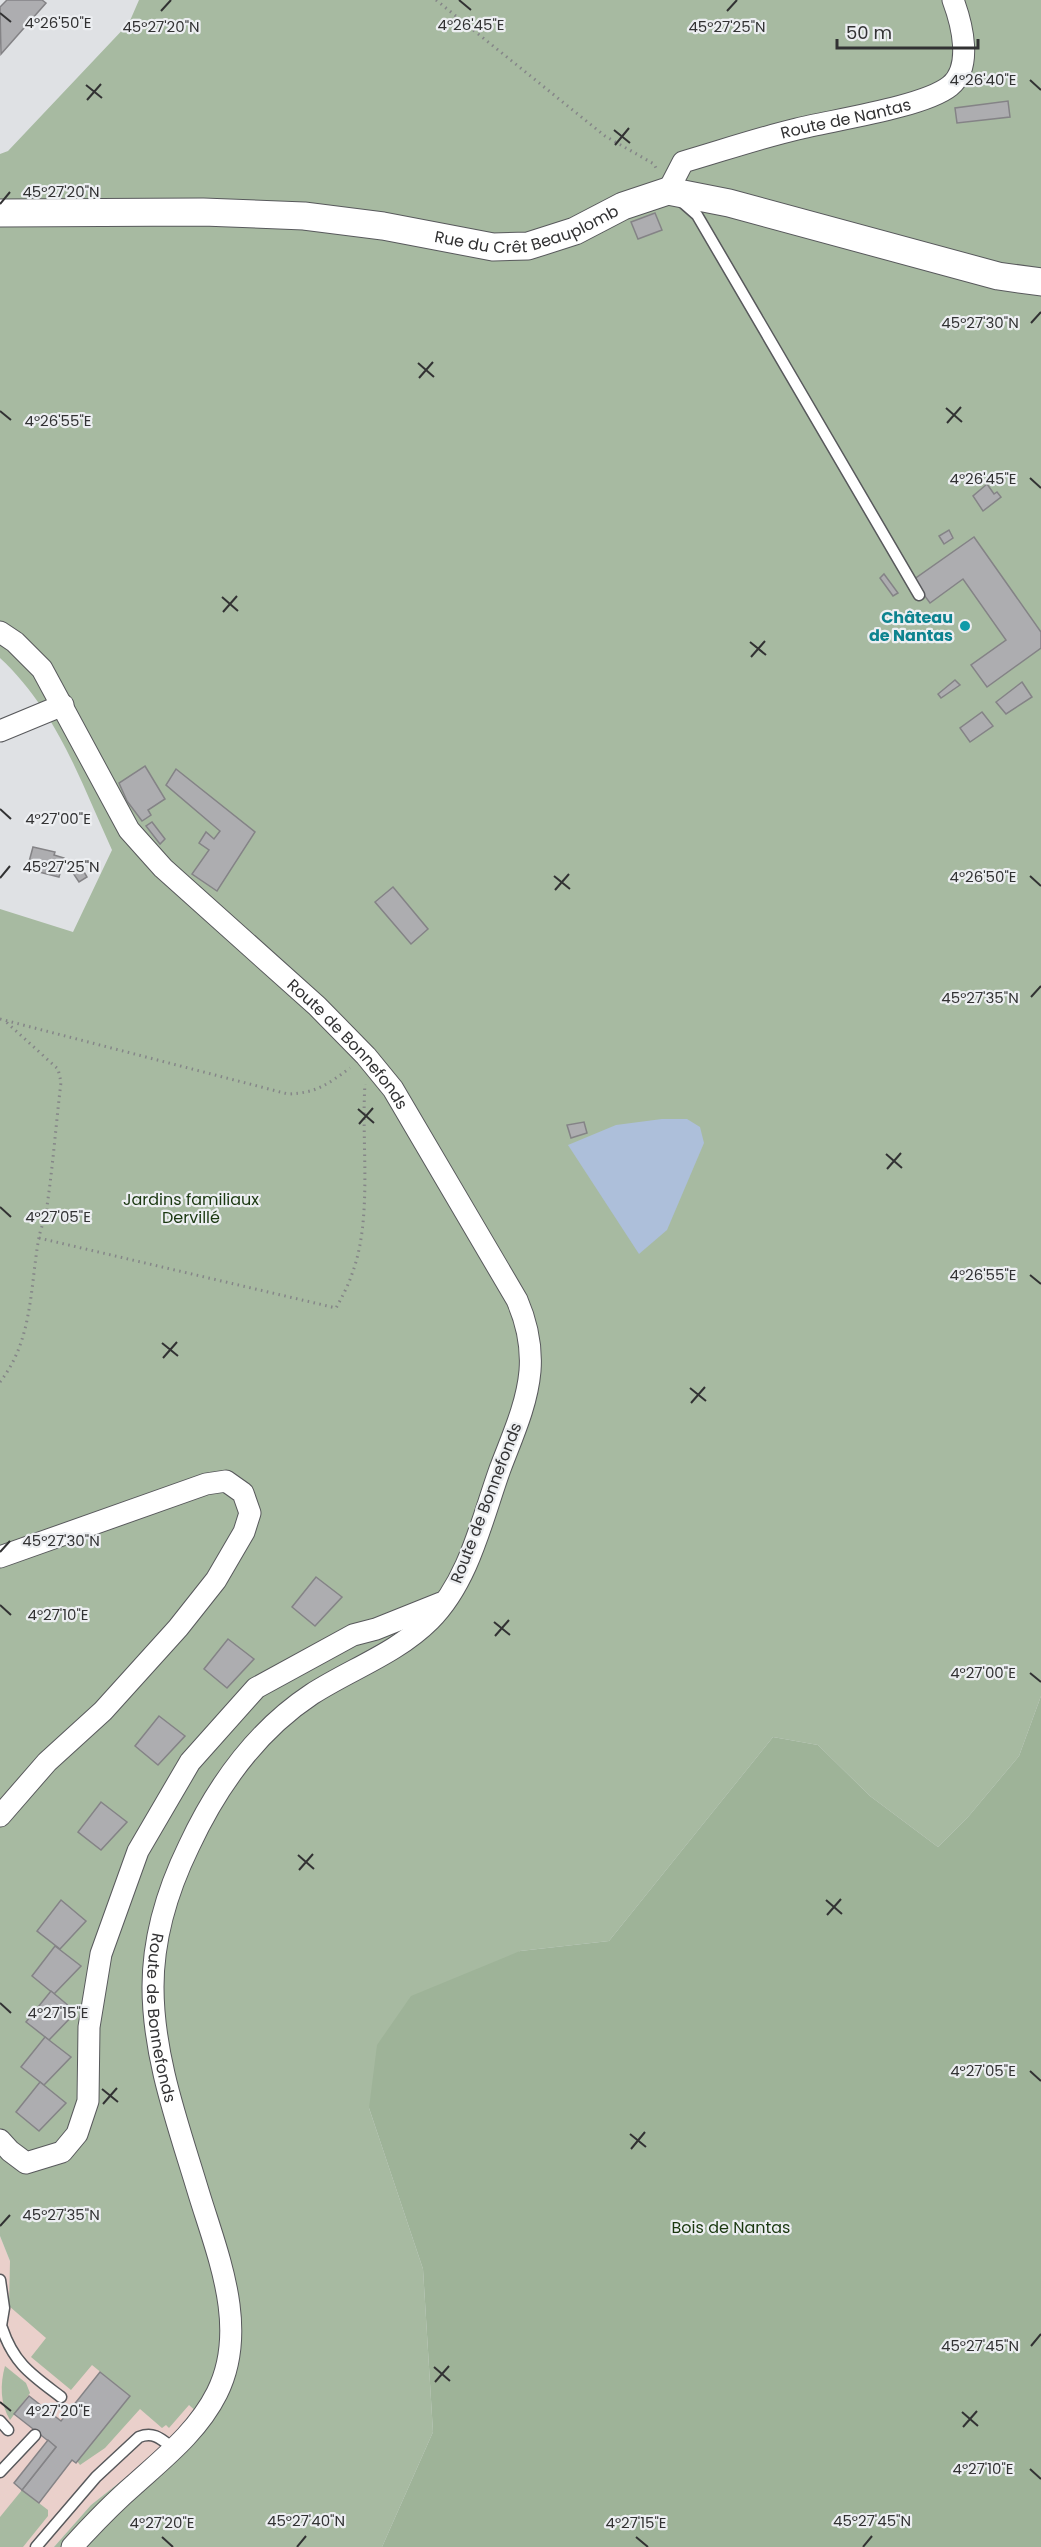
<svg xmlns="http://www.w3.org/2000/svg" width="1041" height="2547" font-family="Poppins,sans-serif">
  <style>
    .industrial { fill: #ead0cb }
    .green { fill: #a7baa1 }
    .forest { fill: #9eb398 }
    .water { fill: #adbfda }
    .building { fill: #adadb0; stroke: #848386; stroke-width: 1.5 }
    .lines { fill: none; stroke-linecap: round; stroke-linejoin: round }
    .service-casing { stroke: #58595c; stroke-width: 13 }
    .minor-casing { stroke: #58595c; stroke-width: 23 }
    .tertiary-casing { stroke: #58595c; stroke-width: 29 }
    .path { stroke: #858688; stroke-width: 3; stroke-dasharray: 1.5 4.5; stroke-linecap: butt }
    .service { stroke: #fff; stroke-width: 10 }
    .minor { stroke: #fff; stroke-width: 21 }
    .tertiary { stroke: #fff; stroke-width: 27 }
    .ticks { fill: none; stroke: #323233; stroke-width: 2 }
    .culture-dot { fill: #0f9aa8; stroke: #eceef1; stroke-width: 2 }
    .labels { text-anchor: middle; dominant-baseline: central; stroke-width: 4.5; stroke-linejoin: round; paint-order: stroke }
    .street-label { font-size: 16px; fill: #323233; stroke: #eceef1 }
    .culture-label { font-size: 16px; font-weight: bold; fill: #0d838f; stroke: #eceef1; text-anchor: end }
    .park-label { font-size: 16px; fill: #1a3810; stroke: #eceef1 }
    .ticks-label { font-size: 15px; text-anchor: middle; fill: #323233; stroke: #eceef1; stroke-width: 4.5; stroke-linejoin: round; paint-order: stroke }
  </style>
  <rect width="100%" height="100%" fill="#dfe1e4"/>
  <path class="industrial" d="M0 2236 10 2261 199 2413 182 2433 91 2505 54 2547H0Z"/>
  <g class="green">
    <path d="M139 0H1041V1696L1019 1756 968 1817 938 1847 870 1796 818 1745 773 1737 609 1941 520 1951 369 2108 423 2269 433 2432 382 2547H54L91 2505 182 2433 198 2413 189 2405 169 2428 166 2425 162 2428 140 2409 105 2448 80 2465 77 2461 130 2396 92 2365 71 2390 31 2357 46 2338 9 2306 10 2261 0 2236V909L73 932 112 850C80 780 57 711 0 658V154L8 151 129 23Z"/>
    <path d="M5 2366 26 2383 30 2393 10 2420C0 2404 0 2384 5 2366Z"/>
    <path d="M22 2490 48 2510V2516L23 2547H0V2517Z"/>
  </g>
  <path class="forest" d="M1041 1696V2547H382L433 2432 423 2269 369 2108 377 2045 411 1996 520 1951 609 1941 773 1737 818 1745 870 1796 938 1847 968 1817 1019 1756Z"/>
  <path class="water" d="M662 1119H687L700 1127 704 1143 667 1230 639 1254 568 1145 616 1125Z"/>
  <g class="building">
    <path d="M7 0H42L46 3 1 54 0 7Z"/>
    <path d="M1008 101 1010 117 957 123 955 108Z"/>
    <path d="M655 213 662 230 638 239 631 222Z"/>
    <path d="M987 484 994 494 997 492 1001 497 983 511 973 496Z"/>
    <path d="M949 530 953 538 944 544 939 536Z"/>
    <path d="M974 537 1041 632V648L987 687 971 665 1006 640 963 579 930 603 913 580Z"/>
    <path d="M884 574 898 593 893 596 880 578Z"/>
    <path d="M955 680 960 685 941 698 938 694Z"/>
    <path d="M1022 682 1032 697 1006 714 996 702Z"/>
    <path d="M982 712 993 726 970 742 960 728Z"/>
    <path d="M145 766 165 799 148 810 151 815 142 821 127 801 119 783Z"/>
    <path d="M176 769 255 832 217 891 192 874 209 850 199 843 206 832 214 839 220 831 166 785Z"/>
    <path d="M152 822 165 839 160 844 146 826Z"/>
    <path d="M33 847 55 852 54 855 64 858 59 877 27 869Z"/>
    <path d="M80 865 87 877 79 882 71 870Z"/>
    <path d="M393 887 428 929 411 944 375 902Z"/>
    <path d="M584 1122 587 1133 571 1138 567 1125Z"/>
    <path d="M316 1577 342 1597 315 1626 292 1607Z"/>
    <path d="M228 1639 254 1659 227 1688 204 1669Z"/>
    <path d="M159 1716 185 1736 158 1765 135 1746Z"/>
    <path d="M101 1802 127 1822 101 1850 78 1832Z"/>
    <path d="M61 1900 86 1921 60 1949 37 1931Z"/>
    <path d="M55 1946 81 1966 54 1994 32 1976Z"/>
    <path d="M51 1991 76 2012 49 2040 26 2022Z"/>
    <path d="M45 2037 71 2057 44 2085 21 2067Z"/>
    <path d="M40 2082 66 2103 39 2131 16 2112Z"/>
    <path d="M100 2372 130 2396 76 2463 72 2460 39 2503 22 2490 56 2447 14 2414 29 2396 61 2421Z"/>
    <path d="M48 2440 56 2447 22 2490 14 2483Z"/>
  </g>
  <g class="lines">
    <defs>
      <g id="service">
        <path d="M681 201 697 215 919 595"/>
        <path d="M0 2280 4 2308 0 2332"/>
        <path d="M2 2328C14 2364 32 2375 61 2397"/>
        <path d="M0 2421 8 2430"/>
        <path d="M0 2472 35 2435"/>
        <path d="M36 2547 96 2477 139 2437C155 2431 162 2440 174 2449"/>
      </g>
      <g id="minor">
        <path id="s1" d="M668 191 683 162C721 151 759 138 797 129 833 120 924 107 950 86 973 67 962 24 953 0"/>
        <path id="s2" d="M0 632 15 642 42 669 129 830 163 868 317 1006 366 1056 393 1089 517 1300C527 1323 532 1345 530 1371 527 1405 512 1437 500 1469 482 1519 469 1581 430 1620 397 1653 351 1669 312 1694 256 1731 217 1786 189 1846 168 1889 153 1938 153 1987 153 2058 179 2127 199 2194 218 2256 249 2329 217 2393 198 2431 165 2457 134 2485 112 2504 92 2525 72 2547"/>
        <path d="M0 731 63 705"/>
        <path d="M0 1557 206 1484 226 1481 243 1493 250 1513 244 1532 216 1580 178 1628 103 1711 47 1762 0 1816"/>
        <path d="M0 2140 10 2151 26 2163 62 2152 77 2134 88 2101 89 2027 101 1954 138 1851 190 1762 256 1688 353 1635 376 1629 441 1603"/>
      </g>
      <g id="tertiary">
        <path id="s3" d="M0 213 203 212 304 216 383 226 493 247 528 246 575 231 623 206 668 191 729 203 998 276 1041 282"/>
      </g>
    </defs>
    <use href="#service" class="service-casing"/>
    <use href="#minor" class="minor-casing"/>
    <use href="#tertiary" class="tertiary-casing"/>
    <g class="path">
      <path d="M436 0 605 136 654 164 657 170"/>
      <path d="M0 1019 288 1094C317 1093 328 1084 350 1068"/>
      <path d="M39 1238 336 1308C342 1297 348 1286 352 1274 373 1218 361 1144 365 1084"/>
      <path d="M0 1382C33 1340 30 1287 39 1237 41 1227 46 1217 47 1206 53 1165 56 1124 61 1082L58 1069 4 1020"/>
    </g>
    <use href="#service" class="service"/>
    <use href="#minor" class="minor"/>
    <use href="#tertiary" class="tertiary"/>
  </g>
  <path class="ticks" d="M459 0 471 10M161 11 171 0M727 11 737 0M0 13 11 22M1030 80 1041 90M86 85 102 98M87 100 101 84M614 130 630 143M615 145 629 128M0 204 10 192M1031 323 1041 312M418 363 434 377M419 378 433 362M946 408 962 422M0 411 11 420M947 423 961 407M1030 478 1041 488M222 597 238 611M223 612 237 596M750 642 766 655M751 657 765 641M0 809 11 819M554 876 570 889M1030 876 1041 886M0 878 10 866M555 890 569 874M1031 997 1041 986M358 1109 374 1123M359 1124 373 1108M886 1154 902 1168M887 1169 901 1153M0 1207 11 1217M1030 1275 1041 1284M162 1343 178 1356M163 1358 177 1342M690 1388 706 1401M691 1403 705 1387M0 1552 10 1541M0 1605 11 1615M494 1622 510 1635M495 1636 509 1620M1030 1673 1041 1682M298 1855 314 1869M299 1870 313 1854M826 1900 842 1914M827 1915 841 1899M0 2003 11 2013M1030 2071 1041 2081M102 2089 118 2102M103 2104 117 2088M630 2134 646 2147M631 2149 645 2132M0 2226 10 2215M1031 2346 1041 2334M434 2367 450 2381M435 2382 449 2366M0 2402 11 2411M962 2412 978 2426M963 2427 977 2411M1030 2469 1041 2479M162 2537 173 2547M636 2537 648 2547M297 2547 306 2536M863 2547 872 2536"/>
  <circle class="culture-dot" cx="965" cy="626" r="6"/>
  <g class="labels">
    <g class="street-label">
      <text stroke="none"><textPath href="#s1" startOffset="201">Route de Nantas</textPath></text>
      <text stroke="none"><textPath href="#s3" startOffset="532">Rue du Crêt Beauplomb</textPath></text>
      <text stroke="none"><textPath href="#s2" startOffset="546">Route de Bonnefonds</textPath></text>
      <text transform="translate(486 1503) rotate(-69)">Route de Bonnefonds</text>
      <text stroke="none"><textPath href="#s2" startOffset="1714">Route de Bonnefonds</textPath></text>
    </g>
    <g class="culture-label">
      <text x="953" y="617">Château<tspan x="953" dy="18">de Nantas</tspan></text>
    </g>
    <g class="park-label">
      <text x="191" y="1199">Jardins familiaux<tspan x="191" dy="18">Dervillé</tspan></text>
      <text x="731" y="2227">Bois de Nantas</text>
    </g>
  </g>
  <g class="ticks-label">
    <text x="58" y="28">4°26'50"E</text>
    <text x="471" y="30">4°26'45"E</text>
    <text x="161" y="32">45°27'20"N</text>
    <text x="727" y="32">45°27'25"N</text>
    <text x="983" y="85">4°26'40"E</text>
    <text x="61" y="197">45°27'20"N</text>
    <text x="980" y="328">45°27'30"N</text>
    <text x="58" y="426">4°26'55"E</text>
    <text x="983" y="484">4°26'45"E</text>
    <text x="58" y="824">4°27'00"E</text>
    <text x="61" y="872">45°27'25"N</text>
    <text x="983" y="882">4°26'50"E</text>
    <text x="980" y="1003">45°27'35"N</text>
    <text x="58" y="1222">4°27'05"E</text>
    <text x="983" y="1280">4°26'55"E</text>
    <text x="61" y="1546">45°27'30"N</text>
    <text x="58" y="1620">4°27'10"E</text>
    <text x="983" y="1678">4°27'00"E</text>
    <text x="58" y="2018">4°27'15"E</text>
    <text x="983" y="2076">4°27'05"E</text>
    <text x="61" y="2220">45°27'35"N</text>
    <text x="980" y="2351">45°27'45"N</text>
    <text x="58" y="2416">4°27'20"E</text>
    <text x="983" y="2474">4°27'10"E</text>
    <text x="306" y="2526">45°27'40"N</text>
    <text x="872" y="2526">45°27'45"N</text>
    <text x="162" y="2528">4°27'20"E</text>
    <text x="636" y="2528">4°27'15"E</text>
  </g>
  <path d="M837 39v9h141v-9" fill="none" stroke="#323233" stroke-width="3"/>
  <text x="846" y="39" font-size="18" fill="#323233" stroke="#eceef1" stroke-width="4.5" paint-order="stroke">50 m</text>
</svg>
